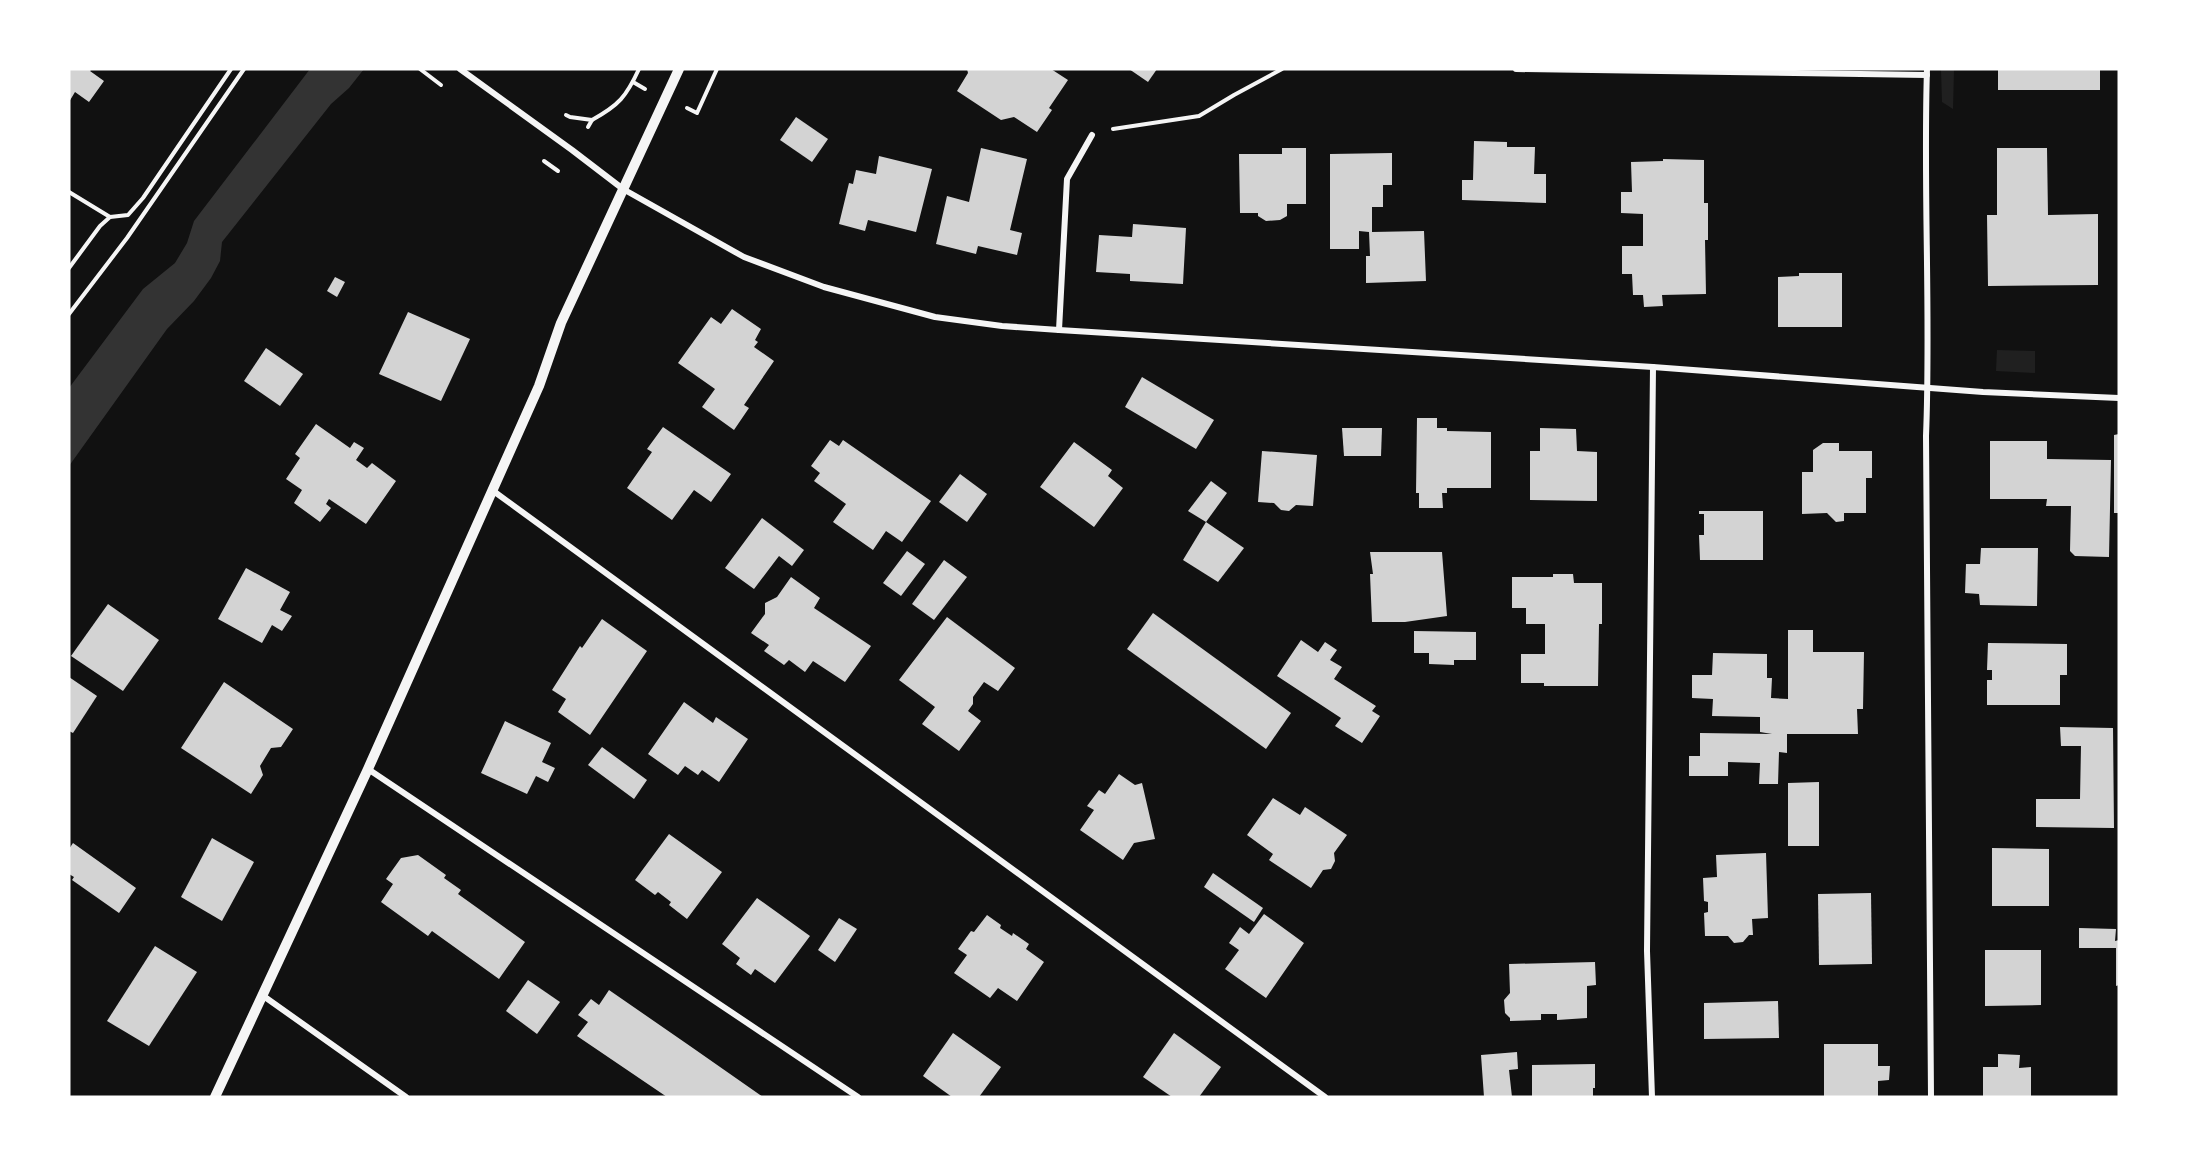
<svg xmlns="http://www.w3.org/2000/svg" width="2188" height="1166" font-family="'DM Sans',sans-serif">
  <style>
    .green { fill: #202020 }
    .water { fill: #333 }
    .building { fill: #d3d3d3 }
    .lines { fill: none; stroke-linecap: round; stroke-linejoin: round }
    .path { stroke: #f5f5f5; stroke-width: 4 }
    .minor { stroke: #f5f5f5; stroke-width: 6 }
    .tertiary { stroke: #f5f5f5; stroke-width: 10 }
  </style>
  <rect width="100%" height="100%" fill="#111"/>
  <g class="green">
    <path d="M1941 69H1954L1953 109 1942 102Z"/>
    <path d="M1997 350 2035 351V373L1996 371Z"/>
  </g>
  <path class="water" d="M310 69H364L349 88 331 104 222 242 220 261 211 278 194 301 167 329 69 466V388L143 289 175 263 187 243 194 221Z"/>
  <g class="building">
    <path d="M69 69H92L90 71 104 81 89 102 75 92 69 102Z"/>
    <path d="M967 69H1051L1068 80 1049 108 1052 110 1037 132 1014 117 1001 120 957 91 968 73Z"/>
    <path d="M1129 69H1157L1148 82Z"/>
    <rect x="1998" y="69" width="102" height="21"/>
    <path d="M796 117 828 139 812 162 780 140Z"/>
    <path d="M1474 141 1507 142V147H1535L1534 174H1546V203L1462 200V180H1473Z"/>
    <path d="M981 148 1027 159 1010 230 1022 233 1017 255 978 246 976 254 936 244 947 196 969 202Z"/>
    <path d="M1282 148H1306V204H1287V216L1280 220 1266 221 1258 216V213H1240L1239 154H1282Z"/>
    <path d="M1997 148H2047L2048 215 2098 214V285L1988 286 1987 215H1997Z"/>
    <path d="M1392 153V185H1383V207H1372V232L1424 231 1426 281 1366 283V256H1370L1369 232 1359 231V249H1330V154Z"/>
    <path d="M879 156 932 169 916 232 868 220 865 231 839 224 849 183 853 184 856 170 876 174Z"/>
    <path d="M1663 159 1704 160V203H1708V240H1705L1706 294 1662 295 1663 306 1644 307 1643 295H1633L1632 274H1622V246H1643V214L1621 213V192H1632L1631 162 1663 161Z"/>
    <path d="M1133 224 1186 228 1183 284 1130 281V274L1096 272 1099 235 1132 237Z"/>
    <path d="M1799 273H1842V327H1778V277L1799 276Z"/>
    <path d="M335 277 345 282 337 297 327 291Z"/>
    <path d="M732 309 761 329 755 340 758 342 754 347 774 361 744 405 749 408 734 430 702 407 715 389 678 363 711 317 721 324Z"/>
    <path d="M408 312 470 339 441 401 379 374Z"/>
    <path d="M266 348 303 374 280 406 244 381Z"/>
    <path d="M1142 377 1214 420 1196 449 1125 407Z"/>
    <path d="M1417 418H1437V428H1447V431L1491 432V488H1447V493H1442L1443 508H1419V493H1416Z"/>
    <path d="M316 424 350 448 354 442 364 448 356 460 367 468 372 463 396 481 366 524 329 499 326 504 331 508 320 522 294 503 302 490 286 479 300 458 295 454Z"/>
    <path d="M663 427 731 474 711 502 694 490 672 520 627 488 652 452 647 449Z"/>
    <path d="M1342 428H1382L1381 456H1344Z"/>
    <path d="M1540 428 1576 429 1577 451 1597 452V501L1530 500V451H1540Z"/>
    <path d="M2119 434V513H2114V435Z"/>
    <path d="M830 440 839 446 843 440 931 501 902 542 886 531 873 550 833 522 846 504 814 481 820 473 811 466Z"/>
    <path d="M1990 441H2047V459L2111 460 2109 557 2075 556 2070 551 2071 506H2046L2047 499H1990Z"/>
    <path d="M1074 442 1112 470 1108 476 1123 488 1094 527 1040 487Z"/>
    <path d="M1823 443H1839V451H1872V478H1866V513H1844V521L1836 522 1827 513 1802 514V472H1813V450Z"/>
    <path d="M1262 451 1317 455 1313 506 1296 505 1289 511 1281 510 1274 503 1258 502Z"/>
    <path d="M960 474 987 494 967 522 939 502Z"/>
    <path d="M1211 481 1227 493 1206 522 1188 511Z"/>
    <path d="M1699 511H1763V560H1700L1699 535H1704V514H1699Z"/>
    <path d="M762 518 804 550 792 566 779 556 754 589 725 568Z"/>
    <path d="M1206 522 1244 548 1218 582 1183 560Z"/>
    <path d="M1981 548H2038L2037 606 1980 605 1979 594 1965 593 1966 564H1980Z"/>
    <path d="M907 551 925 564 901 596 883 583Z"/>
    <path d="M1370 552H1442L1447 616 1405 622H1372L1370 574H1373Z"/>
    <path d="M944 560 967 577 934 620 912 604Z"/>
    <path d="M246 568 290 592 280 610 292 616 282 631 272 625 262 643 218 619Z"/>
    <path d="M1553 574H1573L1574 583H1602V624H1599L1598 686H1544V683H1521V654H1545V624H1526V608H1512V577H1553Z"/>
    <path d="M791 577 820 598 814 608 871 646 845 682 813 661 805 672 789 660 784 665 764 651 769 645 751 633 765 614V603L777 597Z"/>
    <path d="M108 604 159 640 123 691 71 656Z"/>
    <path d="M1153 613 1291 713 1266 749 1127 649Z"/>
    <path d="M947 617 1015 668 998 691 984 682 973 697V704L968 711 981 721 959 751 922 724 935 707 899 680Z"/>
    <path d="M602 619 647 651 590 735 558 712 566 699 552 690 580 646 582 648Z"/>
    <path d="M1788 630H1813V652H1864L1863 709H1857L1858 734H1787V753L1779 752 1778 784H1759L1760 763 1728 762V776H1689V756H1700V733L1772 734 1760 732V717L1712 716 1713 699 1692 698V675H1712L1713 653 1767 654V678H1772L1771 698 1788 699Z"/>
    <path d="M1414 631 1476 632V660H1454V665L1429 664V653H1414Z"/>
    <path d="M1301 640 1318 652 1325 642 1337 650 1330 660 1342 667 1334 679 1376 706 1372 711 1380 716 1362 743 1335 726 1341 718 1277 676Z"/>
    <path d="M1988 643 2067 644V675H2060V705H1987V680H1992V670H1987Z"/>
    <path d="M69 677 97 696 73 733 69 731Z"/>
    <path d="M224 682 293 729 281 747 271 748 260 766 263 775 251 794 181 748Z"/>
    <path d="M684 702 713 723 716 717 748 739 719 782 702 770 698 775 685 766 678 775 648 754Z"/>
    <path d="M505 721 551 743 542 762 555 768 548 782 536 776 527 794 481 773Z"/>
    <path d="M2060 727 2113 728 2114 828 2036 827V799H2080L2081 746H2061Z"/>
    <path d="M602 747 647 780 634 799 588 765Z"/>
    <path d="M1119 774 1135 785 1142 783 1155 839 1134 843 1123 860 1080 830 1094 810 1087 806 1099 790 1105 794Z"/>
    <path d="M1819 782V846H1788V783Z"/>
    <path d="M1273 798 1300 815 1305 807 1347 835 1334 853 1335 861 1331 869 1323 870 1311 888 1269 860 1273 854 1247 835Z"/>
    <path d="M669 834 722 872 687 919 669 905 671 902 658 892 655 895 635 880Z"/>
    <path d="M212 838 254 862 222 921 181 897Z"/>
    <path d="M73 843 136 888 119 913 72 880 74 877 69 874V849Z"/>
    <path d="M1992 848 2049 849V906H1992Z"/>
    <path d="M1766 853 1768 918 1752 919 1753 935H1749L1743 942 1734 943 1728 936H1705L1704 913 1708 912V902L1704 901 1703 878 1717 877 1716 855Z"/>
    <path d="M418 855 446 875 444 878 461 890 458 894 525 942 499 979 432 931 428 936 381 902 393 884 386 879 401 858Z"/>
    <path d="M1213 873 1263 908 1254 922 1204 887Z"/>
    <path d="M1871 893 1872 964 1819 965 1818 894Z"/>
    <path d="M757 898 810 936 775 983 755 969 751 975 736 964 740 958 722 944Z"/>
    <path d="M1264 914 1304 943 1266 998 1225 969 1239 950 1229 943 1240 927 1249 934Z"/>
    <path d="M987 915 1001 925 1000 928 1012 936 1013 933 1029 944 1026 949 1044 962 1017 1001 998 988 990 998 954 973 967 955 958 949 971 931 974 932Z"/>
    <path d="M839 918 857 929 835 962 818 950Z"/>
    <path d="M2079 928 2116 929 2115 941 2119 940V985L2116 986V948H2079Z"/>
    <path d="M155 946 197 972 149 1046 107 1021Z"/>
    <path d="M1985 950H2041V1005L1985 1006Z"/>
    <path d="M1595 962 1596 985 1587 986V1018L1557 1020V1014H1541V1020L1510 1021V1018L1505 1013 1504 1000 1510 993 1509 964Z"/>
    <path d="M528 980 560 1002 537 1034 506 1011Z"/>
    <path d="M609 990 690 1046 763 1097H667L577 1036 588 1022 578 1015 591 999 599 1005Z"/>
    <path d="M1778 1001 1779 1038 1704 1039V1003Z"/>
    <path d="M953 1033 1001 1067 979 1097H952L923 1076Z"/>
    <path d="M1174 1033 1221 1067 1199 1097H1172L1143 1077Z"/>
    <path d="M1824 1044H1878V1066H1890L1889 1080 1878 1081V1097H1824Z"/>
    <path d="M1517 1052 1518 1069 1509 1070 1512 1097H1484L1481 1055Z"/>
    <path d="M1998 1054 2020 1055 2019 1068 2031 1067V1097H1983V1067H1998Z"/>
    <path d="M1595 1064V1088H1593V1097H1532V1065Z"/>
  </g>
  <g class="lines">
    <g class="path">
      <path d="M420 69 441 85"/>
      <path d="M633 82 645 89"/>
      <path d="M687 108 697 113 717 69"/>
      <path d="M566 115 570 117 592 120 588 127"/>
      <path d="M592 120C619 105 626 97 639 69"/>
      <path d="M1113 129 1199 116 1234 95 1282 69"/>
      <path d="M544 161 558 171"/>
      <path d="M69 192 110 217"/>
      <path d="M69 268 100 226 110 217 128 215 143 198 231 69"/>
      <path d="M69 314 127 238 244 69"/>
    </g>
    <g class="minor">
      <path d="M460 69 572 150 623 189 744 257 824 287 935 317 1002 326 1059 330 1653 367 1983 392 2119 398"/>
      <path d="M1516 69 1927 75"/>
      <path d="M1927 69C1923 191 1931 314 1926 436L1931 1097"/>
      <path d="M1059 330 1067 179 1092 135"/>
      <path d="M492 490 1325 1097"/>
      <path d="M368 769 858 1097"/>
      <path d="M262 995 406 1097"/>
      <path d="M1652 1097 1647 951 1653 367"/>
    </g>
    <path class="tertiary" d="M215 1097 368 769 539 386 561 323 679 69"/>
  </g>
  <rect width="2188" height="1166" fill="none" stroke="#ffffff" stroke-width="141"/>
</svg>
